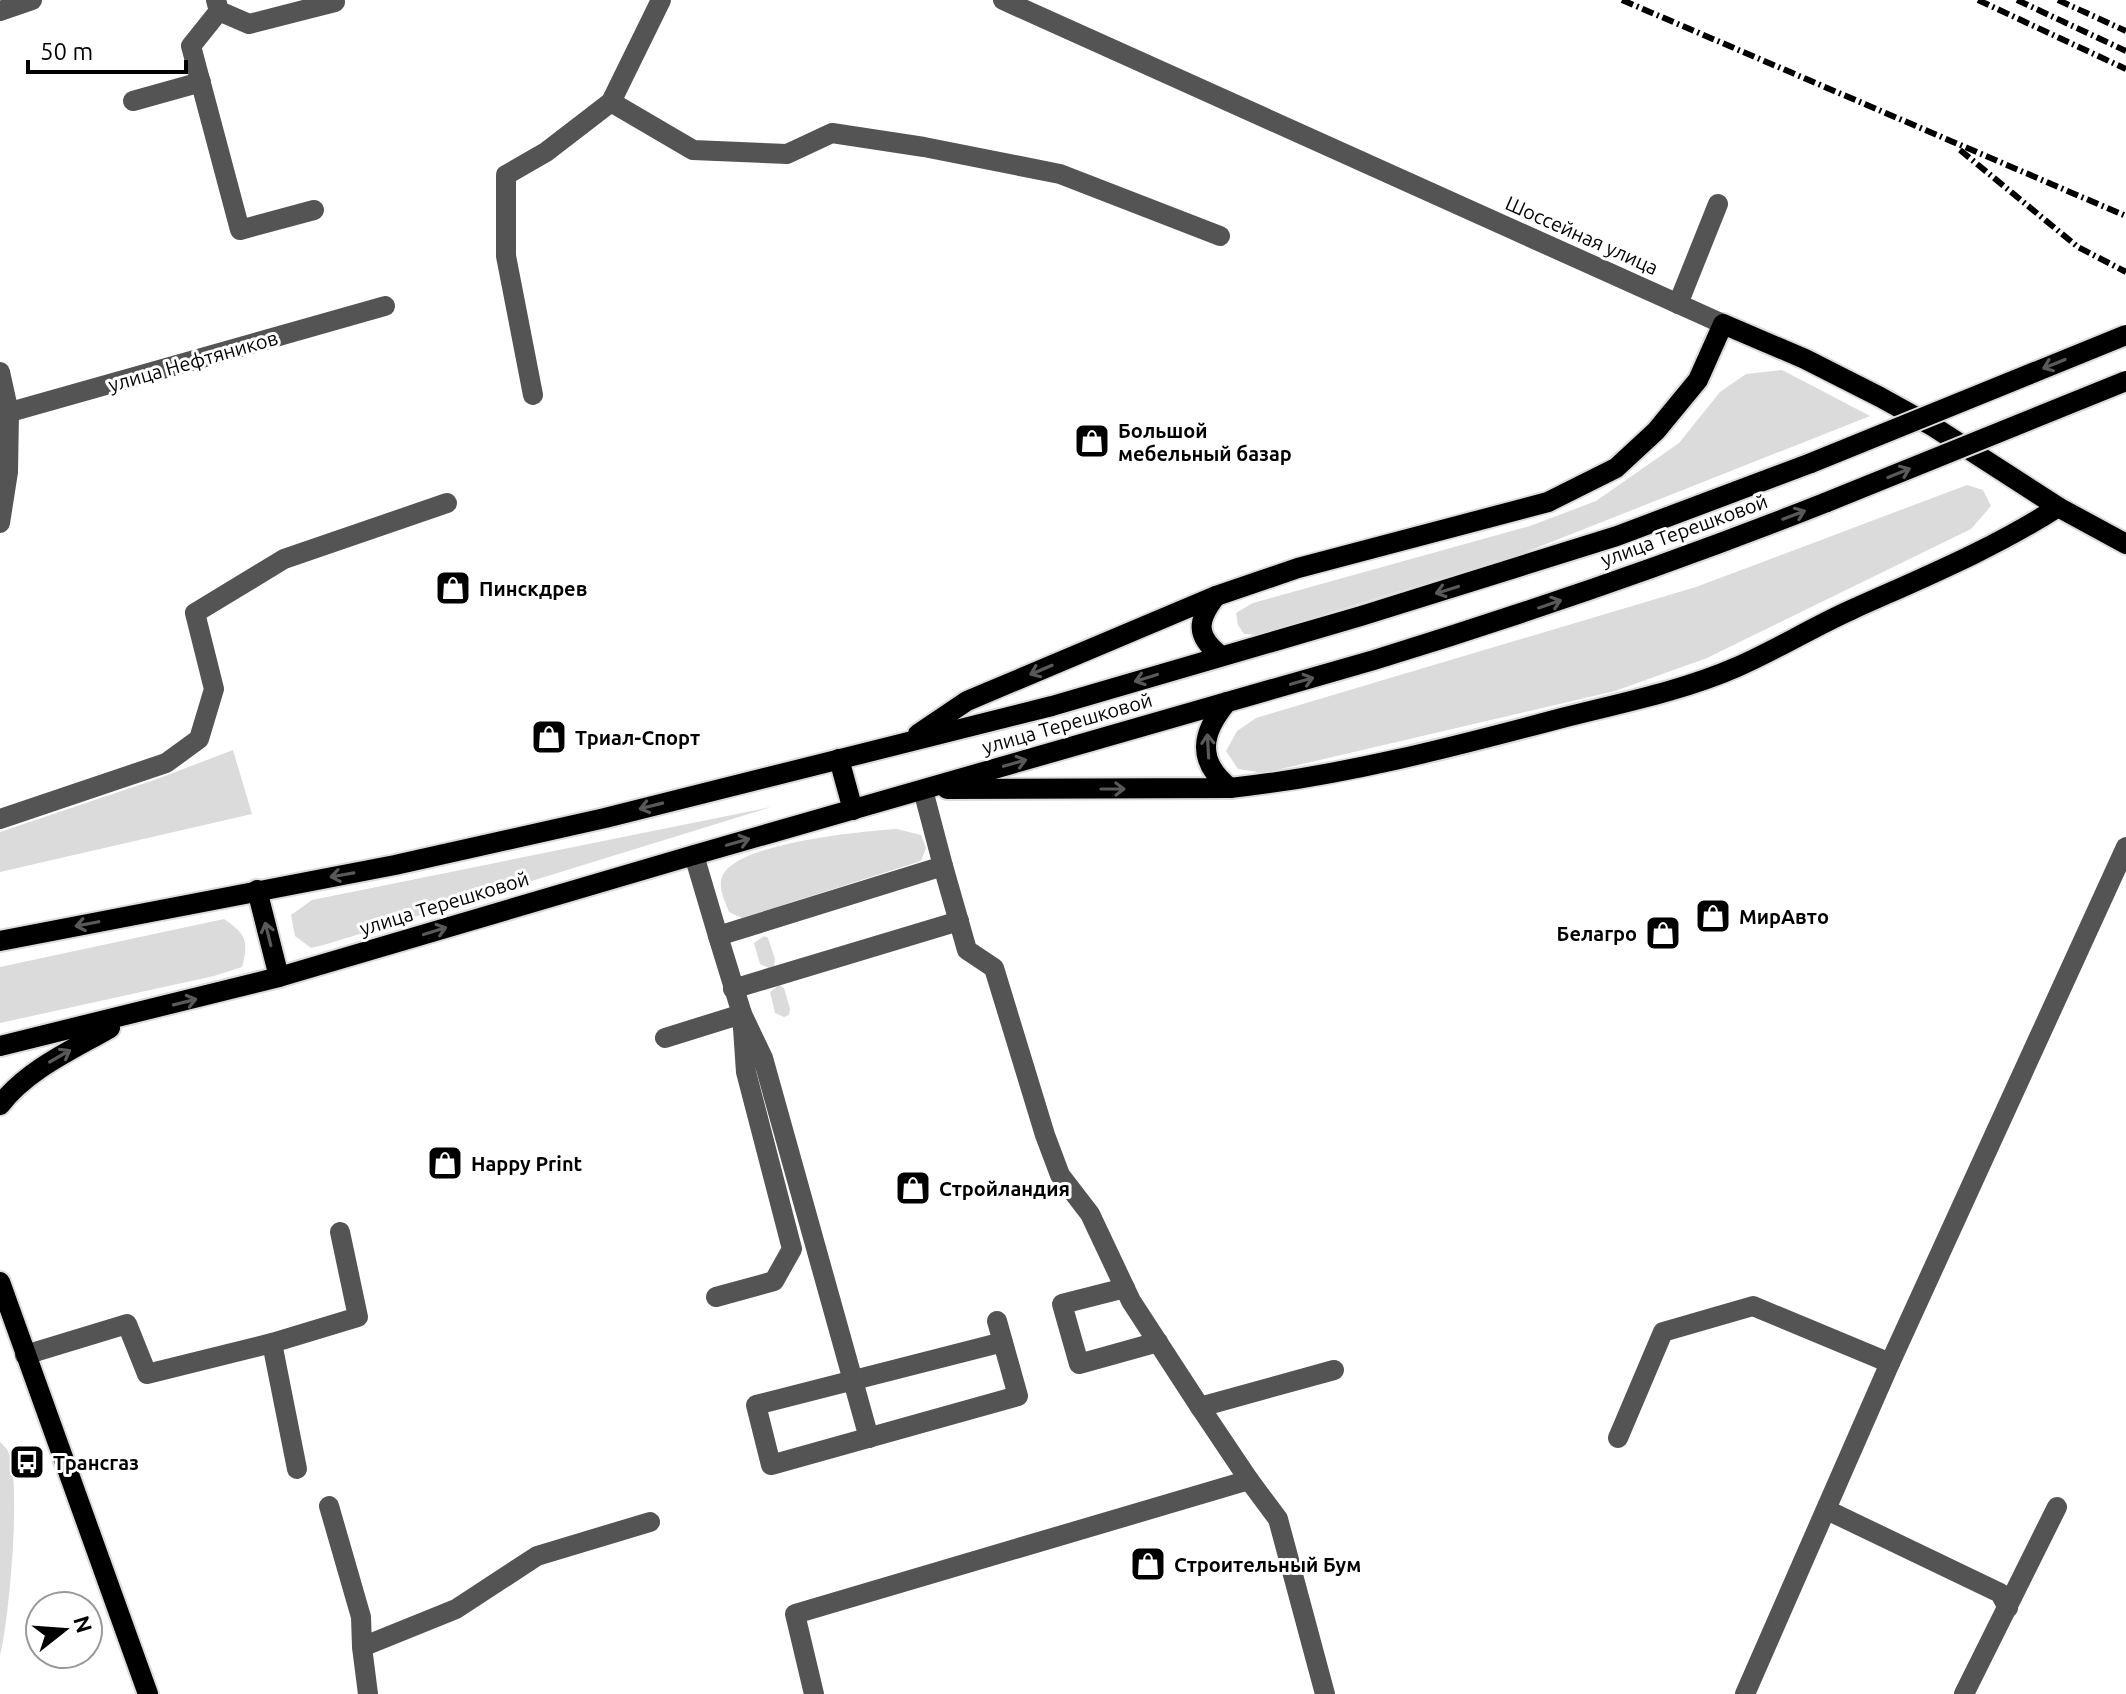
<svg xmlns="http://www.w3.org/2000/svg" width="2126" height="1694" font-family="Ubuntu,sans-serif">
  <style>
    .green { fill: #dbdbdb }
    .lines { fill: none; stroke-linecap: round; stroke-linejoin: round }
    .major-casing { stroke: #dbdbdb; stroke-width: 24 }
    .minor { stroke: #545454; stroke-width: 20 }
    .major { stroke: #000; stroke-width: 20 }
    .rail { stroke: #000; stroke-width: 6; stroke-dasharray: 12 4 2 4; stroke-linecap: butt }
    .major-bridge-casing { stroke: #dbdbdb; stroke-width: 24; stroke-linecap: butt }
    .major-bridge { stroke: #000; stroke-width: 20 }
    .oneway { stroke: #595959 }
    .labels { text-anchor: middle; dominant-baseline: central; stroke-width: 6; stroke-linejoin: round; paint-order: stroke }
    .street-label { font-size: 20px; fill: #000; stroke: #fff }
    .poi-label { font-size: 20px; font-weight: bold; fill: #000; stroke: #fff; text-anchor: start }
  </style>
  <rect width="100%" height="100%" fill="#fff"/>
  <g class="green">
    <path d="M1782 370 1870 416 1521 554 1257 635 1244 634 1238 625 1236 613 1253 603 1530 526 1596 501 1679 443 1720 392 1746 374Z"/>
    <path d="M1967 485 1983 490 1991 506 1971 529 1707 658 1615 691 1264 773 1238 769 1226 751 1237 731 1256 718 1696 587Z"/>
    <path d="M233 750 252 814 0 872V832L157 779Z"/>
    <path d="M771 807 327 944 311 948 295 936 291 915 312 900Z"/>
    <path d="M897 829 921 835 926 848 921 861 742 918 729 912C725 902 718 888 722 877 734 843 864 831 897 829Z"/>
    <path d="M224 919C246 934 249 941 242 967L214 976 0 1023V967Z"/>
    <path d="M764 936 768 938 775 959 774 966 769 968 760 964 754 943Z"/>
    <path d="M779 985 784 988 790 1009 789 1015 784 1017 775 1013 770 992Z"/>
    <path d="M0 1442C3 1445 6 1448 8 1451 22 1480 9 1621 0 1655Z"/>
  </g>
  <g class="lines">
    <defs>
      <g id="major">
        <path d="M1216 596C1197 620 1195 636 1221 656"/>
        <path d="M1227 702C1201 733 1196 761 1230 788"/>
        <path d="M918 734 967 701 1216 596 1298 568 1548 502 1616 468 1656 431 1698 380 1723 324 1805 359 1880 397 1934 427 2058 507 2126 544"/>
        <path d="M839 759 853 810"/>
        <path d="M947 789 1230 788C1342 776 1453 747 1562 718 1621 703 1682 691 1737 667 1776 650 1813 627 1851 610 1922 578 1993 549 2058 507"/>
        <path d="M257 890 279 977"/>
        <path d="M0 941 395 865 605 818 1052 706 1361 616 1617 536 1811 463"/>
        <path d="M0 1046 279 977 694 855 1374 660C1527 613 1678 561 1827 502"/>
        <path d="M0 1105C28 1069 72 1050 110 1028"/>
        <path d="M0 1282 148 1694"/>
      </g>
    </defs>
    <use href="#major" class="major-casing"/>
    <g class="minor">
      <path d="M216 0 219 11 249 24 335 2"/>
      <path d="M661 0 611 102 693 150 787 154 832 133 924 147 1060 174 1220 236"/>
      <path d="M1003 0 1723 324"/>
      <path d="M0 11 32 0"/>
      <path d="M219 11 191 46 240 230 314 210"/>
      <path d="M133 101 201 82"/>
      <path d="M1678 304 1718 204"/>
      <path d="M0 372 9 413 8 472 0 523"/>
      <path d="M533 395 506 256V175L546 152 611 102"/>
      <path d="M0 415 385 306"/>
      <path d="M0 819 166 763 199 739 214 689 195 613 284 559 447 503"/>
      <path d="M694 855 718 936 943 866 923 790"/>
      <path d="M943 866 967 950 994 968 1045 1135 1060 1175 1090 1214 1131 1301 1200 1407 1334 1370"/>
      <path d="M718 936 742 1014 763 1058 869 1438"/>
      <path d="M733 989 959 921"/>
      <path d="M665 1038 742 1014 746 1072 792 1249 774 1281 716 1297"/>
      <path d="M1125 1288 1062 1304 1079 1364 1158 1342"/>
      <path d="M997 1321 1018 1396 771 1465 756 1405 1003 1342"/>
      <path d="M272 1343 297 1469"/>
      <path d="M25 1355 127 1324 147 1374 272 1343 358 1317 340 1232"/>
      <path d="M1200 1407 1249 1480"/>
      <path d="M1618 1438 1663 1332 1753 1306 1890 1363"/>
      <path d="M329 1506 361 1617 362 1647"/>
      <path d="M1827 1510 2000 1593 2008 1608"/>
      <path d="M368 1694 362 1647 456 1609 537 1556 650 1522"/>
      <path d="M814 1694 795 1614 1249 1480 1278 1519 1325 1694"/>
      <path d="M1745 1694 1890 1363 2126 847"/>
      <path d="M1964 1694 2057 1507"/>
    </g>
    <use href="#major" class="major"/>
    <g class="rail">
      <path d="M1622 0 2126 216"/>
      <path d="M1978 0 2126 69"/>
      <path d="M2017 0 2126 51"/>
      <path d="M2058 0 2126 31"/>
      <path d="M1960 150 2078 247 2126 272"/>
    </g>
    <defs>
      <g id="major-bridge">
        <path d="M1811 463 2126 335"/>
        <path d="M1827 502 2126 381"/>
      </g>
    </defs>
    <use href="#major-bridge" class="major-bridge-casing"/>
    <use href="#major-bridge" class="major-bridge"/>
  </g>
  <defs><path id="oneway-shaft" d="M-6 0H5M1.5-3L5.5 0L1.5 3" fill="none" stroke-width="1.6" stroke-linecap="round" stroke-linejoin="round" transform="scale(2)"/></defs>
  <g class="oneway">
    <use href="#oneway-shaft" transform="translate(2054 364) rotate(158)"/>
    <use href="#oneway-shaft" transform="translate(1899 473) rotate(-22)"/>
    <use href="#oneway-shaft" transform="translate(1794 515) rotate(-21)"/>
    <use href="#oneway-shaft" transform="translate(1447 590) rotate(163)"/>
    <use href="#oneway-shaft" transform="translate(1550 604) rotate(-19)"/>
    <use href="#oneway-shaft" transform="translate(1041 670) rotate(157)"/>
    <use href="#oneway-shaft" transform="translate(1146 678) rotate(163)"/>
    <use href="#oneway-shaft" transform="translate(1302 681) rotate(-16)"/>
    <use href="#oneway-shaft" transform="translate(1208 746) rotate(-93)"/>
    <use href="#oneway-shaft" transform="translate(1015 763) rotate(-16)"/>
    <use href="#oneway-shaft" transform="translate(1113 789)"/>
    <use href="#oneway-shaft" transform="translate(651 806) rotate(166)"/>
    <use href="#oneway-shaft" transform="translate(738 842) rotate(-16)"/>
    <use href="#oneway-shaft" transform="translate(342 875) rotate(170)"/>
    <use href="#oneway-shaft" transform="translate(87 924) rotate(169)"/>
    <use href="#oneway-shaft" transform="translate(435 931) rotate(-17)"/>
    <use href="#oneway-shaft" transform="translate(268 934) rotate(-104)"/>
    <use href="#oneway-shaft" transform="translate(185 1002) rotate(-14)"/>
    <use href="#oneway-shaft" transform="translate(60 1056) rotate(-30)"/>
  </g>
  <defs>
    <symbol id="shop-square" viewBox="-11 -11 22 22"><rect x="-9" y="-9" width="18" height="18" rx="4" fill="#000" stroke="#fff"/><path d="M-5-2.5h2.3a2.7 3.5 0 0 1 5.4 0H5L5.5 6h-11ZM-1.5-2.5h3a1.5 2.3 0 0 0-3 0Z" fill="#fff"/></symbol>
    <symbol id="bus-square" viewBox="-11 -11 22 22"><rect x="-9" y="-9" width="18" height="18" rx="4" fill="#000" stroke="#fff"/><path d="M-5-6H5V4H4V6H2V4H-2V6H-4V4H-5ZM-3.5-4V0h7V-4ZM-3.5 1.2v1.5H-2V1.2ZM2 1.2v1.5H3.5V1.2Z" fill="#fff"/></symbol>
  </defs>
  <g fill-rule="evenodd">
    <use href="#shop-square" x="1072" y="421" width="40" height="40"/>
    <use href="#shop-square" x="433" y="568" width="40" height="40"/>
    <use href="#shop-square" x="529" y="717" width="40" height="40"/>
    <use href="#shop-square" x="1693" y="896" width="40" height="40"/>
    <use href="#shop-square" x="1643" y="913" width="40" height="40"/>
    <use href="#shop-square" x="425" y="1143" width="40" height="40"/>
    <use href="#shop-square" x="893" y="1168" width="40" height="40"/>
    <use href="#bus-square" x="7" y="1442" width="40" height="40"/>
    <use href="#shop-square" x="1128" y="1544" width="40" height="40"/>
  </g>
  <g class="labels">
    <g class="street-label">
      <text transform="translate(1582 235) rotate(24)">Шоссейная улица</text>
      <text transform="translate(193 361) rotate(-16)">улица Нефтяников</text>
      <text transform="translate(1684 530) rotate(-20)">улица Терешковой</text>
      <text transform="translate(1067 723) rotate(-16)">улица Терешковой</text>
      <text transform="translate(444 903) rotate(-17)">улица Терешковой</text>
    </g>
    <g class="poi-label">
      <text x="1118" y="430">Большой<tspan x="1118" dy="23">мебельный базар</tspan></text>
      <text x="479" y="588">Пинскдрев</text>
      <text x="575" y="737">Триал-Спорт</text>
      <text x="1739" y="916">МирАвто</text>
      <text x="1637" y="933" text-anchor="end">Белагро</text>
      <text x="471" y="1163">Happy Print</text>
      <text x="939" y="1188">Стройландия</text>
      <text x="53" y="1462">Трансгаз</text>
      <text x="1174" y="1564">Строительный Бум</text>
    </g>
  </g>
  <g transform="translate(64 1630) rotate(73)"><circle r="38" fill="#ffffff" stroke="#999999" stroke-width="2"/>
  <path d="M0-6L14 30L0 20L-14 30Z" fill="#000000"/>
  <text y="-12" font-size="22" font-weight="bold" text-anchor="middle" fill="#000000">N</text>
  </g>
  <path d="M28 60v12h158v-12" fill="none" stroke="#000000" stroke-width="4"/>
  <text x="40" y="60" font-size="24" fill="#000000" stroke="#ffffff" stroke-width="6" paint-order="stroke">50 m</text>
</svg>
